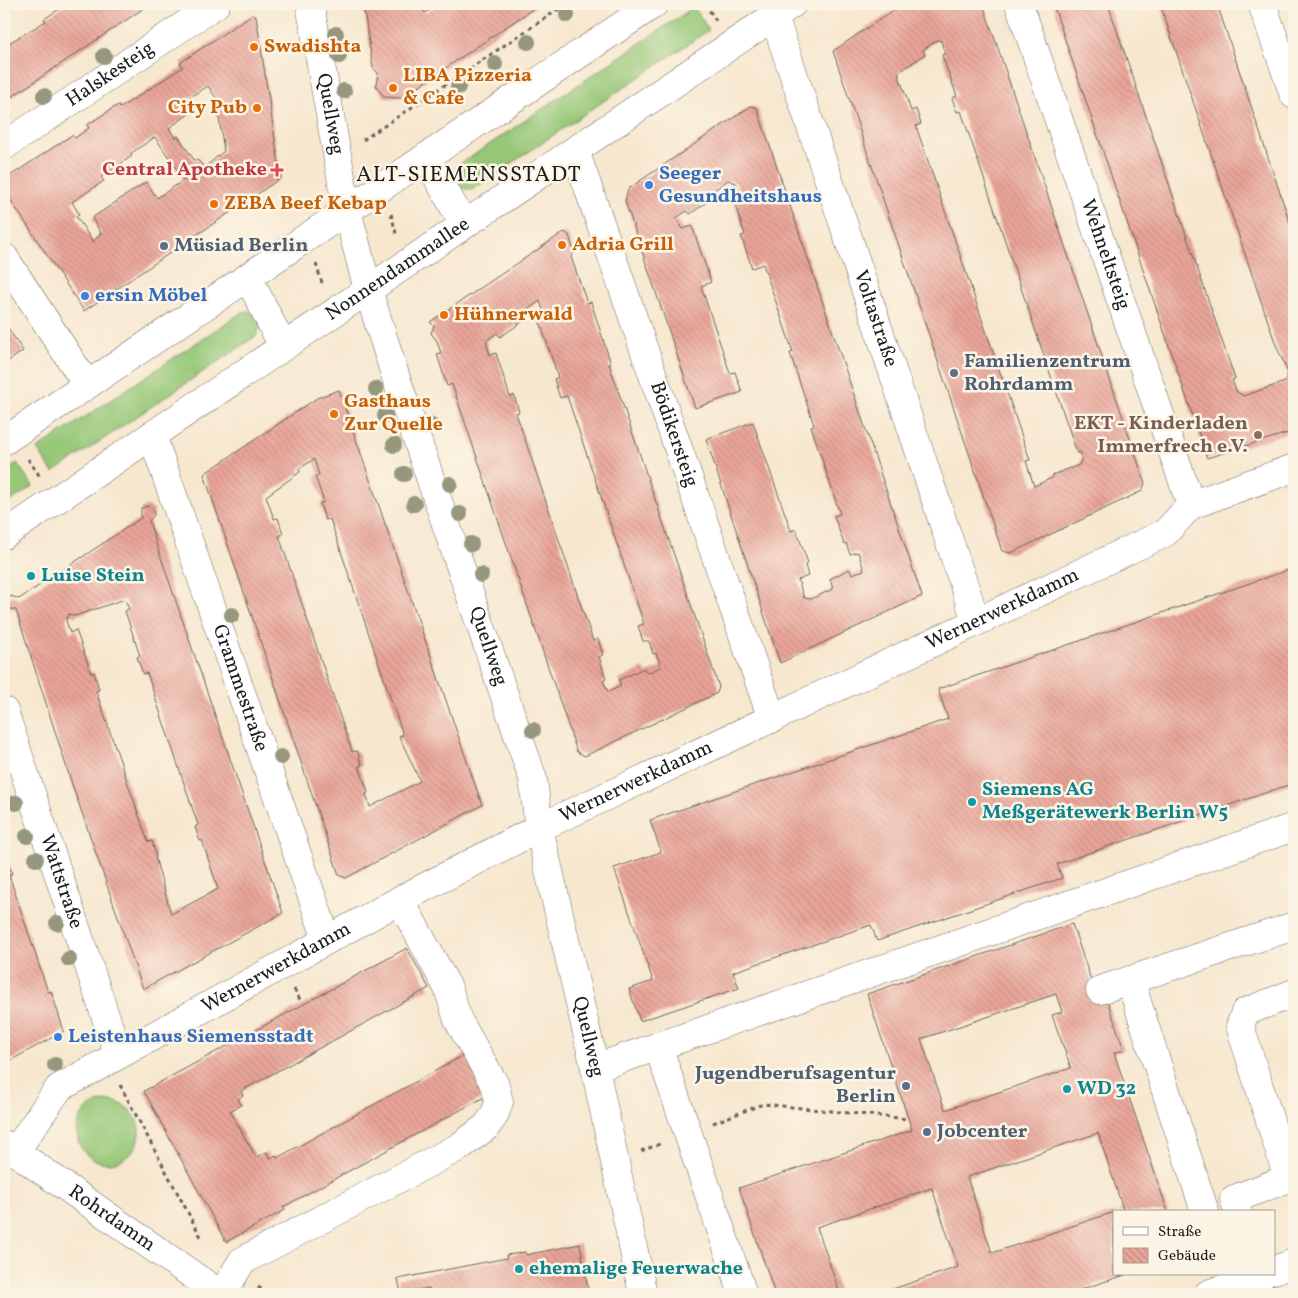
<svg xmlns="http://www.w3.org/2000/svg" width="1298" height="1298" font-family="Vollkorn,serif">
  <style>
    .grass { fill: #95c777; stroke: #58724a }
    .building { fill: url(#building-back-hatch); fill-rule: evenodd }
    .lines { fill: none; stroke-linecap: round; stroke-linejoin: round }
    .minor-casing { stroke: #69635b; stroke-width: 29 }
    .major-casing { stroke: #69635b; stroke-width: 29 }
    .path { stroke: #69635b; stroke-width: 3; stroke-dasharray: 4 4; stroke-linecap: butt }
    .minor { stroke: #fff; stroke-width: 28 }
    .major { stroke: #fff; stroke-width: 28 }
    .tree { fill: #96987e }
    .food-dot { fill: #e8710a; stroke: #fcf5e5; stroke-width: 2 }
    .health-dot { fill: #e0444e; stroke: #fcf5e5; stroke-width: 2 }
    .shop-dot { fill: #3f7fe0; stroke: #fcf5e5; stroke-width: 2 }
    .service-dot { fill: #5c6f8a; stroke: #fcf5e5; stroke-width: 2 }
    .education-dot { fill: #8d6e63; stroke: #fcf5e5; stroke-width: 2 }
    .culture-dot { fill: #0f9aa8; stroke: #fcf5e5; stroke-width: 2 }
    .labels { text-anchor: middle; dominant-baseline: central; stroke-width: 5; stroke-linejoin: round; paint-order: stroke }
    .food-label { font-size: 20px; font-weight: bold; fill: #c56008; stroke: #fcf5e5; text-anchor: start }
    .street-label { font-size: 20px; fill: #1c1c1c; stroke: #fcf5e5 }
    .health-label { font-size: 20px; font-weight: bold; fill: #be3a42; stroke: #fcf5e5; text-anchor: end }
    .shop-label { font-size: 20px; font-weight: bold; fill: #366cbe; stroke: #fcf5e5; text-anchor: start }
    .service-label { font-size: 20px; font-weight: bold; fill: #4e5e75; stroke: #fcf5e5; text-anchor: start }
    .education-label { font-size: 20px; font-weight: bold; fill: #785e54; stroke: #fcf5e5; text-anchor: end }
    .culture-label { font-size: 20px; font-weight: bold; fill: #0d838f; stroke: #fcf5e5; text-anchor: start }
    .quarter-label { font-size: 22px; letter-spacing: 1px; fill: #1c1c1c; stroke: #fcf5e5 }
  </style>
  <defs>
    <pattern id="building-back-hatch" width="6" height="6" patternUnits="userSpaceOnUse" patternTransform="scale(1.25)"><rect width="6" height="6" fill="#e9a498"/><path d="M-1 5l2 2M0 0l6 6M5-1l2 2" fill="none" stroke="#c78d82"/></pattern>
  </defs>
  <rect width="100%" height="100%" fill="#fcf5e5"/>
  <filter id="ink" filterUnits="userSpaceOnUse"><feTurbulence type="fractalNoise" baseFrequency=".02" numOctaves="2"/><feDisplacementMap in="SourceGraphic" scale="10" xChannelSelector="R" yChannelSelector="G"/><feConvolveMatrix kernelMatrix="1 2 1 2 8 2 1 2 1" color-interpolation-filters="sRGB"/></filter>
  <filter id="wash" filterUnits="userSpaceOnUse"><feTurbulence type="fractalNoise" baseFrequency=".0096" numOctaves="4" result="noise"/><feDisplacementMap in="SourceGraphic" scale="20" xChannelSelector="R" yChannelSelector="G"/><feGaussianBlur stdDeviation="1.12" result="paint"/><feColorMatrix in="noise" values="0 0 0 0 0 0 0 0 0 0 0 0 0 0 0 0 0 1.4 0 .05"/><feComposite in="paint" operator="in"/></filter>
  <g filter="url(#wash)">
    <rect width="100%" height="100%" fill="#f7e7cf"/>
    <g class="grass">
      <path d="M694 7 709 30 472 190C460 189 456 185 454 173L457 166Z"/>
      <path d="M247 311 253 313 261 325 256 336 53 473 37 449 241 313Z"/>
      <path d="M17 463 33 486 4 506V472Z"/>
      <circle cx="108" cy="1132" r="31"/>
    </g>
    <g id="blocks">
      <g class="building">
        <path d="M67 4H150L4 102V34L9 43 46 21 44 19Z"/>
        <path d="M363 4H419L425 13 439 4H540L401 98 384 97 376 86 378 73 373 68Z"/>
        <path d="M903 4H983L1145 483 1142 491 1011 553 1002 551 833 51ZM937 40 941 41 945 54 942 55 957 96 952 98 957 112 961 111 1077 453 1080 452 1082 458 1079 465 1052 475 1054 477 1034 486 1026 461 1030 460 916 126 921 124 916 109 911 111 898 73 925 54 923 50Z"/>
        <path d="M1053 4H1108L1235 379 1232 380 1236 391 1243 396 1285 382 1288 373 1276 345 1160 4H1217L1294 235V431L1207 458Z"/>
        <path d="M251 15 256 16 281 178 84 311 4 190V180L72 135 75 138 89 128 87 125 118 105 120 108 183 67 180 63ZM208 86 216 98 224 151 204 168 199 161 194 160 178 136 175 138 169 128 189 114 181 103ZM155 137 184 180 157 198 146 182 92 218 101 233 93 242 76 216 79 214 72 202 104 181 101 177 132 156 130 154Z"/>
        <path d="M751 106 757 108 922 596 780 663 706 439 753 422 791 531 796 529 808 563 805 565 808 576 798 580 804 598 811 599 833 589 830 579 849 569 852 574 864 570 858 552 850 554 846 543 844 544 834 516 840 514 811 426 814 425 790 353 793 352 763 264 752 268 741 236 745 235 732 195 739 192 736 183 728 180 714 190 717 195 690 214 687 211 676 218 683 229 692 226 711 282 701 286 730 373 735 372 742 392 695 408 625 201 628 189Z"/>
        <path d="M564 232 569 235 574 252 571 257 587 303 591 302 611 364H609L719 687 717 693 585 756 577 752 452 384 447 386 437 354 441 353 437 341 431 333 434 326 430 322ZM540 301 545 317 539 319 558 377 554 379 560 398 567 396 644 624 638 626 643 641H649L653 654 656 653 661 667 647 673 644 668 619 680 621 686 608 692 603 681 606 679 599 657 603 655 598 639 593 641 516 413 519 412 514 395 510 397 496 353 490 355 486 341 497 333 500 337 525 320 521 314Z"/>
        <path d="M4 322 23 351 4 364Z"/>
        <path d="M339 390 482 805 346 878 339 875 204 474 317 398ZM314 459 319 475 315 476 324 502 320 503 325 520 330 519 403 735 399 736 420 781 370 807 366 794 368 792 359 766 362 765 357 751 352 752 279 536 283 534 278 518 274 519 266 496 300 472 299 469Z"/>
        <path d="M148 506 154 510V515L149 521 157 546 283 913 143 989 72 784 16 610 7 608 6 603 11 596 19 599 141 518V508ZM125 599 129 609 125 611 140 656 137 657 143 674 147 673 198 825 195 827 200 841 202 840 218 889 171 914 155 857 156 856 152 841 148 842 96 691 99 690 94 672 91 673 76 630 70 633 66 620 69 614 75 616Z"/>
        <path d="M1294 568V783L1057 864 1062 878 877 941 871 925 733 972 739 988 640 1021 629 989 653 981 614 868 661 852 650 820 948 719 938 689Z"/>
        <path d="M4 851 12 874 9 875 48 992 51 991 64 1031 4 1064Z"/>
        <path d="M1072 924 1098 1000 1106 997 1124 1050 1114 1053 1168 1212H1117L1123 1209 1098 1133 967 1177 992 1253 1114 1212V1274L1125 1275 1067 1294H878L958 1267 932 1188 817 1227 840 1294H775L739 1188 912 1130 867 994ZM1056 994 1062 1012 1052 1015 1071 1068 945 1110 921 1039Z"/>
        <path d="M407 948 429 988 241 1091 243 1095 238 1099 241 1105 230 1111 256 1157 267 1152 270 1158 276 1155 277 1158 466 1054 488 1095 283 1207 285 1210 226 1242 144 1091Z"/>
        <path d="M580 1244 589 1294H430L429 1288 401 1293 398 1279 507 1258 506 1255 515 1254 525 1252 526 1255Z"/>
      </g>
    </g>
  </g>
  <g filter="url(#ink)">
    <use href="#blocks" fill-opacity="0" stroke="#69635b" stroke-width="1"/>
    <g class="lines">
      <defs>
        <g id="minor">
          <path id="s1" d="M310 4 347 210 368 290 397 381 533 779 539 828 595 1068 643 1294"/>
          <path id="s2" d="M1019 4 1191 505"/>
          <path d="M1262 4 1294 95"/>
          <path id="s3" d="M774 16 976 621"/>
          <path id="s4" d="M4 146 216 4"/>
          <path id="s5" d="M575 150 772 719"/>
          <path d="M426 157 464 225"/>
          <path d="M4 257 87 385"/>
          <path d="M248 277 283 347"/>
          <path id="s6" d="M152 435 327 940"/>
          <path id="s7" d="M4 711 118 1054"/>
          <path d="M1130 980 1205 1212"/>
          <path d="M1100 990 1294 926"/>
          <path d="M658 1046 743 1294"/>
          <path d="M595 1068 1294 827"/>
          <path id="s8" d="M15 1152 59 1088 400 900 539 828 1165 533 1191 505 1294 468"/>
          <path d="M1288 1178 1240 1026 1245 1012 1294 993"/>
          <path d="M1238 1212 1234 1199 1294 1176"/>
          <path d="M1274 1270 1294 1263"/>
          <path d="M222 1294 242 1261 459 1147 486 1127 494 1116 499 1102 495 1085 458 1020 448 988 400 900"/>
          <path d="M1208 1294 1264 1274"/>
        </g>
        <g id="major">
          <path d="M4 441 654 4"/>
          <path id="s9" d="M4 535 792 4"/>
          <path id="s10" d="M4 1144 220 1294"/>
        </g>
      </defs>
      <use href="#minor" class="minor-casing"/>
      <use href="#major" class="major-casing"/>
      <g class="path">
        <path d="M705 4 717 22"/>
        <path d="M363 140 566 4"/>
        <path d="M391 214 397 237"/>
        <path d="M316 264 323 286"/>
        <path d="M28 459 41 478"/>
        <path d="M294 989 302 1003"/>
        <path d="M120 1085 201 1237"/>
        <path d="M713 1123 763 1104 908 1119"/>
        <path d="M641 1151 663 1143"/>
        <path d="M258 1287 268 1294"/>
      </g>
      <use href="#minor" class="minor"/>
      <use href="#major" class="major"/>
    </g>
    <g class="tree">
      <circle cx="567" cy="15" r="8"/>
      <circle cx="336" cy="34" r="8"/>
      <circle cx="528" cy="42" r="8"/>
      <circle cx="104" cy="56" r="8"/>
      <circle cx="339" cy="56" r="8"/>
      <circle cx="495" cy="64" r="8"/>
      <circle cx="458" cy="87" r="8"/>
      <circle cx="344" cy="91" r="8"/>
      <circle cx="44" cy="96" r="8"/>
      <circle cx="376" cy="389" r="8"/>
      <circle cx="385" cy="416" r="8"/>
      <circle cx="430" cy="425" r="8"/>
      <circle cx="394" cy="445" r="8"/>
      <circle cx="404" cy="474" r="8"/>
      <circle cx="450" cy="484" r="8"/>
      <circle cx="414" cy="504" r="8"/>
      <circle cx="460" cy="514" r="8"/>
      <circle cx="471" cy="544" r="8"/>
      <circle cx="481" cy="575" r="8"/>
      <circle cx="232" cy="615" r="8"/>
      <circle cx="533" cy="730" r="8"/>
      <circle cx="281" cy="757" r="8"/>
      <circle cx="16" cy="803" r="8"/>
      <circle cx="27" cy="836" r="8"/>
      <circle cx="36" cy="859" r="8"/>
      <circle cx="57" cy="923" r="8"/>
      <circle cx="69" cy="959" r="8"/>
      <circle cx="55" cy="1065" r="8"/>
    </g>
  </g>
  <g class="food-dot">
    <circle cx="254" cy="47" r="5"/>
    <circle cx="393" cy="88" r="5"/>
    <circle cx="257" cy="108" r="5"/>
    <circle cx="214" cy="204" r="5"/>
    <circle cx="562" cy="245" r="5"/>
    <circle cx="444" cy="315" r="5"/>
    <circle cx="334" cy="414" r="5"/>
  </g>
  <path class="health-dot" d="M274.5 162.5h5v5h5v5h-5v5h-5v-5h-5v-5h5z"/>
  <g class="shop-dot">
    <circle cx="649" cy="185" r="5"/>
    <circle cx="85" cy="296" r="5"/>
    <circle cx="58" cy="1037" r="5"/>
  </g>
  <g class="service-dot">
    <circle cx="164" cy="246" r="5"/>
    <circle cx="954" cy="373" r="5"/>
    <circle cx="906" cy="1086" r="5"/>
    <circle cx="927" cy="1132" r="5"/>
  </g>
  <circle class="education-dot" cx="1258" cy="435" r="5"/>
  <g class="culture-dot">
    <circle cx="31" cy="576" r="5"/>
    <circle cx="972" cy="802" r="5"/>
    <circle cx="1067" cy="1089" r="5"/>
    <circle cx="519" cy="1269" r="5"/>
  </g>
  <g class="labels">
    <g class="food-label">
      <text x="264" y="47">Swadishta</text>
      <text x="403" y="76">LIBA Pizzeria<tspan x="403" dy="23">&amp; Cafe</tspan></text>
      <text x="247" y="108" text-anchor="end">City Pub</text>
      <text x="224" y="204">ZEBA Beef Kebap</text>
      <text x="572" y="245">Adria Grill</text>
      <text x="454" y="315">Hühnerwald</text>
      <text x="344" y="402">Gasthaus<tspan x="344" dy="23">Zur Quelle</tspan></text>
    </g>
    <g class="street-label">
      <text stroke="none"><textPath href="#s4" startOffset="128">Halskesteig</textPath></text>
      <text stroke="none"><textPath href="#s1" startOffset="112">Quellweg</textPath></text>
      <text stroke="none"><textPath href="#s2" startOffset="265">Wehneltsteig</textPath></text>
      <text stroke="none"><textPath href="#s9" startOffset="475">Nonnendammallee</textPath></text>
      <text stroke="none"><textPath href="#s3" startOffset="319">Voltastraße</textPath></text>
      <text stroke="none"><textPath href="#s5" startOffset="301">Bödikersteig</textPath></text>
      <text stroke="none"><textPath href="#s8" startOffset="1136">Wernerwerkdamm</textPath></text>
      <text stroke="none"><textPath href="#s1" startOffset="668">Quellweg</textPath></text>
      <text stroke="none"><textPath href="#s6" startOffset="268">Grammestraße</textPath></text>
      <text stroke="none"><textPath href="#s8" startOffset="731">Wernerwerkdamm</textPath></text>
      <text stroke="none"><textPath href="#s7" startOffset="180">Wattstraße</textPath></text>
      <text stroke="none"><textPath href="#s8" startOffset="326">Wernerwerkdamm</textPath></text>
      <text stroke="none"><textPath href="#s1" startOffset="1072">Quellweg</textPath></text>
      <text stroke="none"><textPath href="#s10" startOffset="131">Rohrdamm</textPath></text>
    </g>
    <g class="health-label">
      <text x="267" y="170">Central Apotheke</text>
    </g>
    <g class="shop-label">
      <text x="659" y="174">Seeger<tspan x="659" dy="23">Gesundheitshaus</tspan></text>
      <text x="95" y="296">ersin Möbel</text>
      <text x="68" y="1037">Leistenhaus Siemensstadt</text>
    </g>
    <g class="service-label">
      <text x="174" y="246">Müsiad Berlin</text>
      <text x="964" y="362">Familienzentrum<tspan x="964" dy="23">Rohrdamm</tspan></text>
      <text x="896" y="1074" text-anchor="end">Jugendberufsagentur<tspan x="896" dy="23">Berlin</tspan></text>
      <text x="937" y="1132">Jobcenter</text>
    </g>
    <g class="education-label">
      <text x="1248" y="424">EKT - Kinderladen<tspan x="1248" dy="23">Immerfrech e.V.</tspan></text>
    </g>
    <g class="culture-label">
      <text x="41" y="576">Luise Stein</text>
      <text x="982" y="790">Siemens AG<tspan x="982" dy="23">Meßgerätewerk Berlin W5</tspan></text>
      <text x="1077" y="1089">WD 32</text>
      <text x="529" y="1269">ehemalige Feuerwache</text>
    </g>
    <g class="quarter-label">
      <text x="469" y="175">ALT-SIEMENSSTADT</text>
    </g>
  </g>
  <rect width="1298" height="1298" fill="none" stroke="#fcf5e5" stroke-width="20"/>
  <rect x="1113" y="1210" width="162" height="65" fill="#fcf5e5" stroke="#a29e95"/>
  <rect x="1123" y="1227" width="25" height="8" fill="#ffffff" stroke="#a29e95"/>
  <text x="1158" y="1236" font-size="15" fill="#1c1c1c">Straße</text>
  <rect x="1123" y="1248" width="25" height="15" fill="url(#building-back-hatch)" stroke="#a29e95"/>
  <text x="1158" y="1260" font-size="15" fill="#1c1c1c">Gebäude</text>
</svg>
